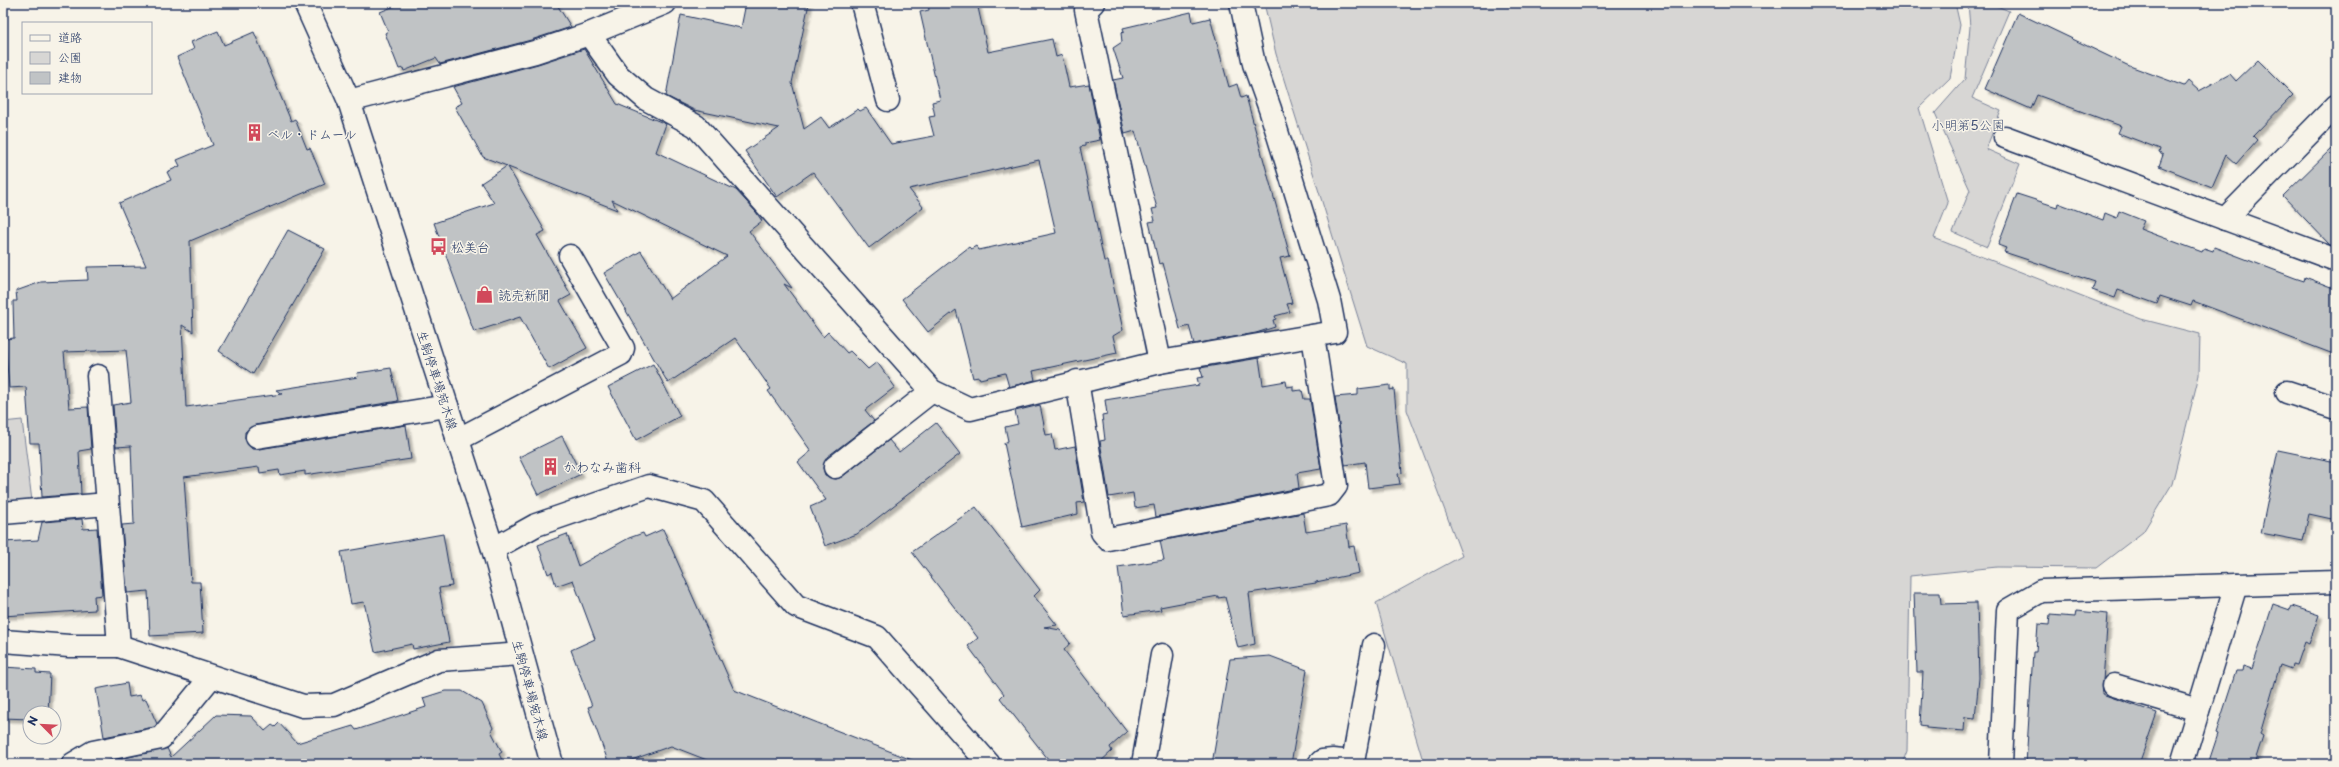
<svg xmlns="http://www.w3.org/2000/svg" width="2339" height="767" font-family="'Playpen Sans','Klee One',sans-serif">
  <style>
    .green { fill: #d7d6d4; stroke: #798299 }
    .building { fill: #c0c3c5; stroke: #1b2f5e; filter: url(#shadow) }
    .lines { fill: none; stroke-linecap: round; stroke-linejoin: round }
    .minor-casing { stroke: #1b2f5e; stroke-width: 25 }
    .major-casing { stroke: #1b2f5e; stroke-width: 25 }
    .minor { stroke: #f7f3e8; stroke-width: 22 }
    .major { stroke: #f7f3e8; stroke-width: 22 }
    .labels { text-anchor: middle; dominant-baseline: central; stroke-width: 3; stroke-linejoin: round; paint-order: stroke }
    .park-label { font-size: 13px; fill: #415076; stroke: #f7f3e8 }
    .poi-label { font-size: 13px; fill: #1b2f5e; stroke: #f7f3e8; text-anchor: start }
    .street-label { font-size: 13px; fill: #1b2f5e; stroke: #f7f3e8 }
  </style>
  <defs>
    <filter id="shadow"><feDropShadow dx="3.5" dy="3.5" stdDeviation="1" flood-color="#0004"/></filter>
  </defs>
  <rect width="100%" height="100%" fill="#f7f3e8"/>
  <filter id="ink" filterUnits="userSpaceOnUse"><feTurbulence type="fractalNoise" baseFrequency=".025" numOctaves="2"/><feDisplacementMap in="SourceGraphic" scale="8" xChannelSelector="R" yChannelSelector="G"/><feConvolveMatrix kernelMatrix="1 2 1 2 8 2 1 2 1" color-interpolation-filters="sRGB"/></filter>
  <g filter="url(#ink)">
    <g class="green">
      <path d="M1264 3H1955L1960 25 1950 78 1919 108 1948 203 1934 238 2141 319 2200 334 2199 375 2172 484 2143 532 2096 568 1997 567 1910 576 1907 751 1902 764H1424L1376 603 1462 556 1407 410V364L1367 346 1276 54Z"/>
      <path d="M1968 3H1990L2009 11 1972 98 2001 111 1986 149 2020 164 1987 247 1953 232 1970 190 1935 113 1965 79 1970 27Z"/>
      <path d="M22 420 32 501 3 503V422Z"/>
    </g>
    <g class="building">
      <path d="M402 3H556L571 27 531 40 440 64 436 58 404 71 403 68 399 69 385 33 388 31 380 12Z"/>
      <path d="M746 3H809L792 83 804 129 821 117 829 128 858 109 860 111 866 108 891 144 934 136 929 117 935 116 932 102 940 100 920 12 929 10 928 3H977L988 52 1052 39 1056 57 1062 55 1069 87 1089 84 1100 140 1085 143V146L1080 147 1104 261H1108L1123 330 1113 336 1117 353 1033 371 1035 380 1009 387 1005 373 980 379 979 377 973 378 956 310 928 332 902 299 969 247 971 249 976 246 979 250 1056 233 1039 160 909 189 923 207 869 248 813 172 777 197 745 151 779 128 694 110 666 96 681 15 741 28Z"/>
      <path d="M1191 12 1193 22 1210 18 1229 87 1237 84 1241 98 1246 96 1290 256 1280 258 1292 303 1287 304 1290 312 1275 316 1276 319 1273 320 1275 327 1256 333 1194 344 1189 326 1180 329 1163 263 1159 264 1149 222 1155 221 1152 209 1157 208 1135 131 1125 134 1113 80 1123 78 1113 48 1122 42 1121 33 1124 32 1123 28Z"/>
      <path d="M2018 13 2127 65 2184 86 2188 81 2199 91 2230 74 2236 81 2258 60 2293 95 2253 136 2257 140 2236 164 2226 155 2212 187 2159 166 2163 155 2159 153 2160 149 2118 133 2121 126 2037 95 2031 109 1985 89Z"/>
      <path d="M218 31 224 45 254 32 291 121 295 119 307 149 310 148 325 184 190 241 193 332 182 325 186 407 282 394 276 390 358 377 357 373 391 368 398 401 255 425 245 432V439L252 449H259L406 425 411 459 305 475V471L280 475 279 470 260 473 259 467 184 477 191 582H200L203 633 150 636 148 591 127 593 122 525 134 524 131 446 116 447 113 405 131 402 126 350 64 352 69 408 88 407 91 449 79 451 81 494 42 497 39 443H30L26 387 9 388 5 339 14 338 13 301H17L16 291 41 282 88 280 87 267 146 266 119 203 171 180 167 172 180 166 177 160 213 145 177 57 194 49 191 42Z"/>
      <path d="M584 49 617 104 666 124 656 152 736 190 756 212 762 221 749 231 792 288 784 284 823 337 828 332 847 353 850 351 868 369 877 362 895 387 865 410 874 421 827 457 823 468 825 475 836 479 842 477 889 440 899 452 936 423 960 454 857 534 825 546 810 507 826 500 798 462 811 451 768 391 771 389 735 338 668 383 604 273 641 251 670 299 727 256 612 200 617 210 508 167 545 231 537 235 571 295 560 301 587 348 549 369 520 317 474 332 434 223 494 203 481 183 507 166 483 157 455 107 462 103 453 87 538 64Z"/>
      <path d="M2336 144V247L2330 245 2283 196Z"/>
      <path d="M2017 194 2057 207 2058 203 2103 220 2105 213 2117 218 2119 211 2144 221 2140 229 2202 252 2204 248 2213 251 2214 247 2295 278 2304 281 2305 277 2336 289V355L2193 301 2191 306 2160 296 2157 304 2118 290 2115 298 2092 290 2095 282 2004 252 2006 248 1998 245Z"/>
      <path d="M288 230 325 249 253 374 219 351Z"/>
      <path d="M1259 358 1263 385 1286 381 1287 387 1293 386V391L1302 390 1304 399H1310L1321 469 1297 473 1299 488 1156 517 1154 505 1135 508 1133 493 1109 497 1100 441 1105 440 1102 415 1107 414 1105 400 1199 385 1197 378 1203 377 1200 368Z"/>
      <path d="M653 364 680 416 636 440 608 387Z"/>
      <path d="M1390 385V390L1394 389 1402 473 1398 474 1400 484 1368 488 1365 462 1345 465 1335 397 1358 395V389Z"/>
      <path d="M1040 405 1046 435 1052 434 1055 450 1075 446 1084 502 1077 503 1078 514 1022 527 1004 443 1008 441 1005 427 1018 424 1015 411Z"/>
      <path d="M562 436 581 474 538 495 519 457Z"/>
      <path d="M2278 450 2336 462V520L2309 514 2303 541 2261 533Z"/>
      <path d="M976 507 1040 590 1034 596 1057 625 1044 627 1060 630 1070 643 1064 650 1127 732 1110 747 1112 751 1098 764H1052L1000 698 1004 694 968 646 978 638 912 552Z"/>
      <path d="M1303 513 1306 532 1346 525 1349 547 1354 546 1359 573 1316 582V583L1249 593 1255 644 1238 648 1225 597 1218 598V596L1160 607 1161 610 1124 615 1118 567 1164 560 1160 541Z"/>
      <path d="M82 519 83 529 97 528 102 595 94 596 95 610 3 616V542L38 540 42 522Z"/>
      <path d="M663 529 734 690 917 762V764H717L671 746 620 764H609L588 707 592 706 571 650 595 639 573 580 556 586 552 572 548 574 538 545 567 534 578 566 629 538 643 533 645 537Z"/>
      <path d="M443 534 452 586 439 588 449 642 413 649 412 644 375 652 364 602 351 604 341 552Z"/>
      <path d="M1914 593H1940L1941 604 1977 603 1979 678 1975 718 1965 717 1964 731 1926 728V726L1920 725 1923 672H1917Z"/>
      <path d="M2273 604 2290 610 2292 606 2319 615 2309 644 2305 642 2297 665 2292 664 2291 669 2280 665 2260 734 2263 736 2254 764H2208L2218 734 2216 733 2236 671H2242L2243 666 2252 669Z"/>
      <path d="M2076 611 2108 614 2102 694 2157 713 2139 764H2026L2033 652H2036L2038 624 2049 625 2050 615 2075 617Z"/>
      <path d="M1270 656 1307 670 1291 764H1212L1230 659Z"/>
      <path d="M3 667 36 669V673L50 674 48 713H30V719L3 718Z"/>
      <path d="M127 683 129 697 140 695 142 700 146 699 157 724 154 727 104 737 96 689Z"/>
      <path d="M445 691H462L482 703 493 728 491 731 502 752 499 754 504 764H109L108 762 167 748 171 757 216 715 251 716 265 731 272 725 275 727 279 723 297 743 353 726 356 730 426 707 423 698Z"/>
    </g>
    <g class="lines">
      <defs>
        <g id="minor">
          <path d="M862 3 888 100"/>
          <path d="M1093 3 1086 10 1160 362"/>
          <path d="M589 34 618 75 646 99 696 126 932 391 970 409 1160 362 1335 332 1329 300 1270 109 1254 64 1241 3"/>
          <path d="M349 101 535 52 589 34 665 3"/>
          <path d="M2005 137 2336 260"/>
          <path d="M2225 219 2336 106"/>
          <path d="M98 376 119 646"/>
          <path d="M1077 381 1102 532 1108 539 1329 495 1336 486 1313 336"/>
          <path d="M2287 392 2336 408"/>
          <path d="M257 437 447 406"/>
          <path d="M457 440 621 354 623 348 570 256"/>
          <path d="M835 467 932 391"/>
          <path d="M3 513 107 504"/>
          <path d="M493 549 536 525 649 486 704 501 796 606 877 637 989 764"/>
          <path d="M3 641 69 646H119L303 706 334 705 439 660 521 654"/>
          <path d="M2114 685 2198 710"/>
          <path d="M73 764 93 752 161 738 211 677"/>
          <path d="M1143 764 1162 655"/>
          <path d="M1319 764 1322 761 1333 760 1353 762 1374 645"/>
          <path d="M2001 764 2008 610 2041 591 2336 582"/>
          <path d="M2182 764 2236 585"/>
        </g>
        <path id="major" d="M305 3 349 101 493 549 552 764"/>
      </defs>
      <use href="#minor" class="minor-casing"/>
      <use href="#major" class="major-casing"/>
      <use href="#minor" class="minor"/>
      <use href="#major" class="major"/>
    </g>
  </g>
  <defs>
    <symbol id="building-bare" viewBox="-9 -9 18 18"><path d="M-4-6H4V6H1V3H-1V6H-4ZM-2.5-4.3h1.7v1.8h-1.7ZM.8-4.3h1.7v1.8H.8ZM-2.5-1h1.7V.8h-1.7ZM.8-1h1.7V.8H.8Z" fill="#d1495b" stroke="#f7f3e8" stroke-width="2.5" paint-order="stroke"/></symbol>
    <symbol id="bus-bare" viewBox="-9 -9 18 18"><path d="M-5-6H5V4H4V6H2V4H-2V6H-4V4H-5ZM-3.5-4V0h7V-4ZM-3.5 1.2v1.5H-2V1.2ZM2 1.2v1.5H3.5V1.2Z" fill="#d1495b" stroke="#f7f3e8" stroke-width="2.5" paint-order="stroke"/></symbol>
    <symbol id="shop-bare" viewBox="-9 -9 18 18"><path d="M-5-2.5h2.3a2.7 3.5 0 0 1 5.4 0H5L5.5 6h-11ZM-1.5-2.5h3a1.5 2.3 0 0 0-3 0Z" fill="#d1495b" stroke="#f7f3e8" stroke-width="2.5" paint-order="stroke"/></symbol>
  </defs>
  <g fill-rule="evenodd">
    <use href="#building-bare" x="242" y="120" width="25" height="25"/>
    <use href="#bus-bare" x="426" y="234" width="25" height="25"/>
    <use href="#shop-bare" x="472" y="282" width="25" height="25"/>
    <use href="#building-bare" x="538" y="454" width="25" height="25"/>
  </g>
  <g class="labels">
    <g class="park-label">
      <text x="1968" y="124">小明第5公園</text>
    </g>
    <g class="poi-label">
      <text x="267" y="133">ベル・ドムール</text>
      <text x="451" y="246">松美台</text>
      <text x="498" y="294">読売新聞</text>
      <text x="563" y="466">かわなみ歯科</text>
    </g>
    <g class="street-label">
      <text transform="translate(438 380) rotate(72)">生駒停車場宛木線</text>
      <text transform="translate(531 690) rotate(75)">生駒停車場宛木線</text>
    </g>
  </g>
  <rect width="2339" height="767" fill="none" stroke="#f7f3e8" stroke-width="16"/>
  <rect x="8" y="8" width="2323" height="751" fill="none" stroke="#1b2f5e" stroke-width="1.5" filter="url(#ink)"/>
  <rect x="22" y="22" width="130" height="72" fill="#f7f3e8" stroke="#9fa5b1"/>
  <rect x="30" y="35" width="20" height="6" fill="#f7f3e8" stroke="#9fa5b1"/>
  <text x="58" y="42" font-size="12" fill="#1b2f5e">道路</text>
  <rect x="30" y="52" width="20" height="12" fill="#d7d6d4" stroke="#9fa5b1"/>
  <text x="58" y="62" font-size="12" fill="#1b2f5e">公園</text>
  <rect x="30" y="72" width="20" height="12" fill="#c0c3c5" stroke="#9fa5b1"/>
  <text x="58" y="82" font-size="12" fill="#1b2f5e">建物</text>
  <g transform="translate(42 725) rotate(294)"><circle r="19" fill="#f7f3e8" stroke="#9fa5b1"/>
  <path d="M0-3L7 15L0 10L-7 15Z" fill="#d1495b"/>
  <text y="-6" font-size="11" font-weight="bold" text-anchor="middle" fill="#1b2f5e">N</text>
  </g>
</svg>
